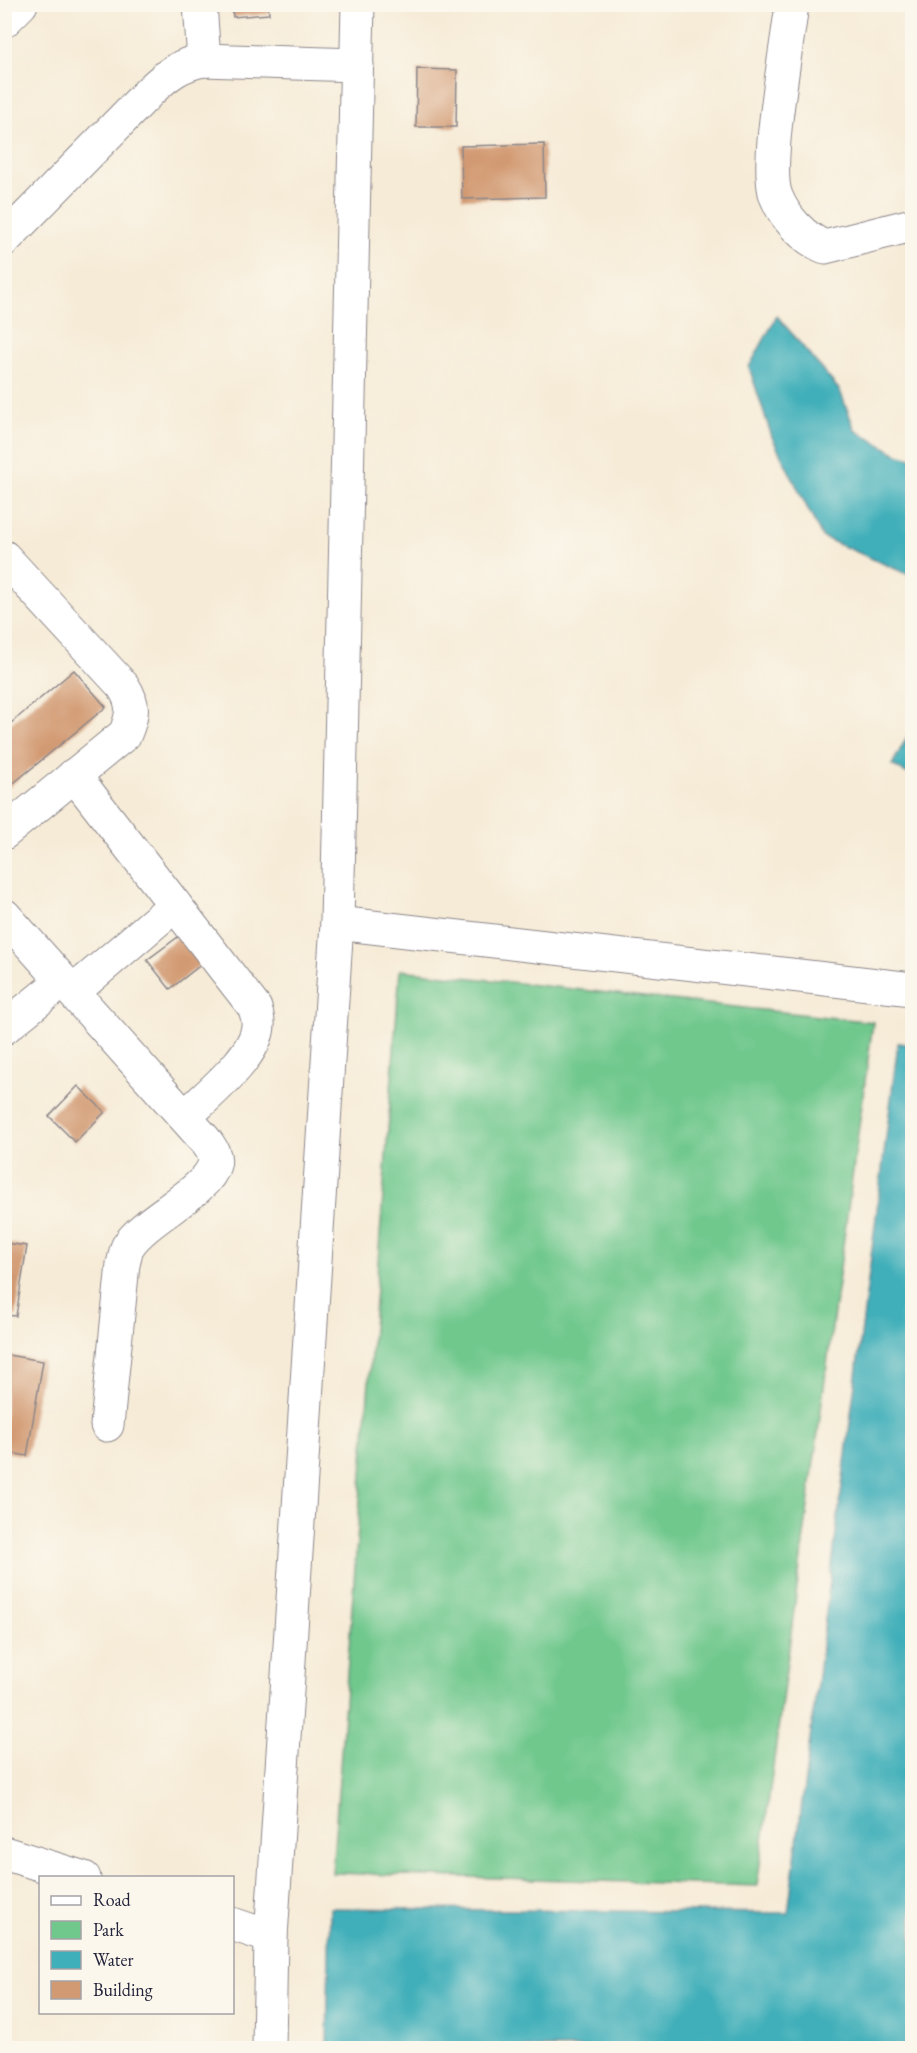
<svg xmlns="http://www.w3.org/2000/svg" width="917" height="2053" font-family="'EB Garamond',serif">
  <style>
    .green { fill: #70c88d; stroke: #497564; stroke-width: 1.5 }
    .water { fill: #3fafb9; stroke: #30687a; stroke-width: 1.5 }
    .building { fill: #d29a72 }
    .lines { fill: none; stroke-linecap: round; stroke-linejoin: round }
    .minor-casing { stroke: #8c8689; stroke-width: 35 }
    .major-casing { stroke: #8c8689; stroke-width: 35 }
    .minor { stroke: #fff; stroke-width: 33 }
    .major { stroke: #fff; stroke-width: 33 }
  </style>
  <rect width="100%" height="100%" fill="#fbf7ec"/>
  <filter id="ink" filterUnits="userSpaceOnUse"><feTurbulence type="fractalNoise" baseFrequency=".0167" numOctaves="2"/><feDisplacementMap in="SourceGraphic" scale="12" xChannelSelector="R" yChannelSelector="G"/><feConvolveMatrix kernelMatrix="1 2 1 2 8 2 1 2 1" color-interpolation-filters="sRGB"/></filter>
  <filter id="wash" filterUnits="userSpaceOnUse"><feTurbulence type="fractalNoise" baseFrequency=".008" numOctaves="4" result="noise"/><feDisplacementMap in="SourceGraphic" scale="24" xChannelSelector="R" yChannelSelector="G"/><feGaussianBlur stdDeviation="1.35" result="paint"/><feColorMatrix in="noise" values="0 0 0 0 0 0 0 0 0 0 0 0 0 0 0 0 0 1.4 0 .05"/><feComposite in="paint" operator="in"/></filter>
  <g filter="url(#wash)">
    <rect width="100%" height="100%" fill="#f6ebd7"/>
    <path class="green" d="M400 970 873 1022 757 1886 332 1873Z"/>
    <g class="water">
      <path d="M777 316 840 391 855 430 897 454 912 458V576L822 537 772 437 749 367Z"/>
      <path d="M912 728V776L892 765Z"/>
      <path d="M898 1043 912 1045V2048H327L330 1908 788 1913Z"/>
    </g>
    <g id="blocks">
      <g class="building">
        <path d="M232 4H268L269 14 233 17Z"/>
        <path d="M417 69 457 70 456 127H416Z"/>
        <path d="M544 144 545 197 462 199 461 146Z"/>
        <path d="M74 670 106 707 4 791V729Z"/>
        <path d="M186 931 208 959 170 989 147 960Z"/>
        <path d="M78 1086 105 1112 75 1142 49 1116Z"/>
        <path d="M5 1243 27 1246 16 1316 4 1315Z"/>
        <path d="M8 1355 43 1361 27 1456 5 1452V1375Z"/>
      </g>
    </g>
  </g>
  <g filter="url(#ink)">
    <use href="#blocks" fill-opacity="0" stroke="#8c8689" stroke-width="1.5"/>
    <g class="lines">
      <defs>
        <g id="minor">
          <path d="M200 4 204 60"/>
          <path d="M792 4C788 42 764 166 776 196 784 217 804 239 825 247L912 225"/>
          <path d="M4 21 21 4"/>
          <path d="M4 240 151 90C168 74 181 64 204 60L357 65"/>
          <path d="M4 557 123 686C135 704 133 715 125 734L4 833"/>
          <path d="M74 775 255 1008C256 1013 259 1020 258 1026 256 1057 207 1095 185 1117"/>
          <path d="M4 915 205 1140C210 1147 217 1155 214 1165 207 1192 144 1219 128 1246 125 1251 125 1259 123 1264L107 1425"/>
          <path d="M337 923 358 4"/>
          <path d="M73 992 175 905"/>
          <path d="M4 1028 62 981"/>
          <path d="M4 1853 84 1878"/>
          <path d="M232 1924 271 1937"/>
        </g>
        <path id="major" d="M269 2048 271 1937 337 923 912 989"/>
      </defs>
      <use href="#minor" class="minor-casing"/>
      <use href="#major" class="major-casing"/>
      <use href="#minor" class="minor"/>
      <use href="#major" class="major"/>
    </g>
  </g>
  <rect width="917" height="2053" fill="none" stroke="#fbf7ec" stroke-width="24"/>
  <rect x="39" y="1876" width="195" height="138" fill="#fbf7ec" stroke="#a4a2a5" stroke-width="1.5"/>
  <rect x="51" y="1896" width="30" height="9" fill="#ffffff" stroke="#a4a2a5" stroke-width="1.5"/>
  <text x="93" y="1906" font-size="18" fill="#22223b">Road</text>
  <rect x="51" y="1921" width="30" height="18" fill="#70c88d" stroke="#a4a2a5" stroke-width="1.5"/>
  <text x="93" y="1936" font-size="18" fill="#22223b">Park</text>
  <rect x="51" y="1951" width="30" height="18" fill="#3fafb9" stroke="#a4a2a5" stroke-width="1.5"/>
  <text x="93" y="1966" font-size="18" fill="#22223b">Water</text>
  <rect x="51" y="1981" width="30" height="18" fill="#d29a72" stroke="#a4a2a5" stroke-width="1.5"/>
  <text x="93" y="1996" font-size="18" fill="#22223b">Building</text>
</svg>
